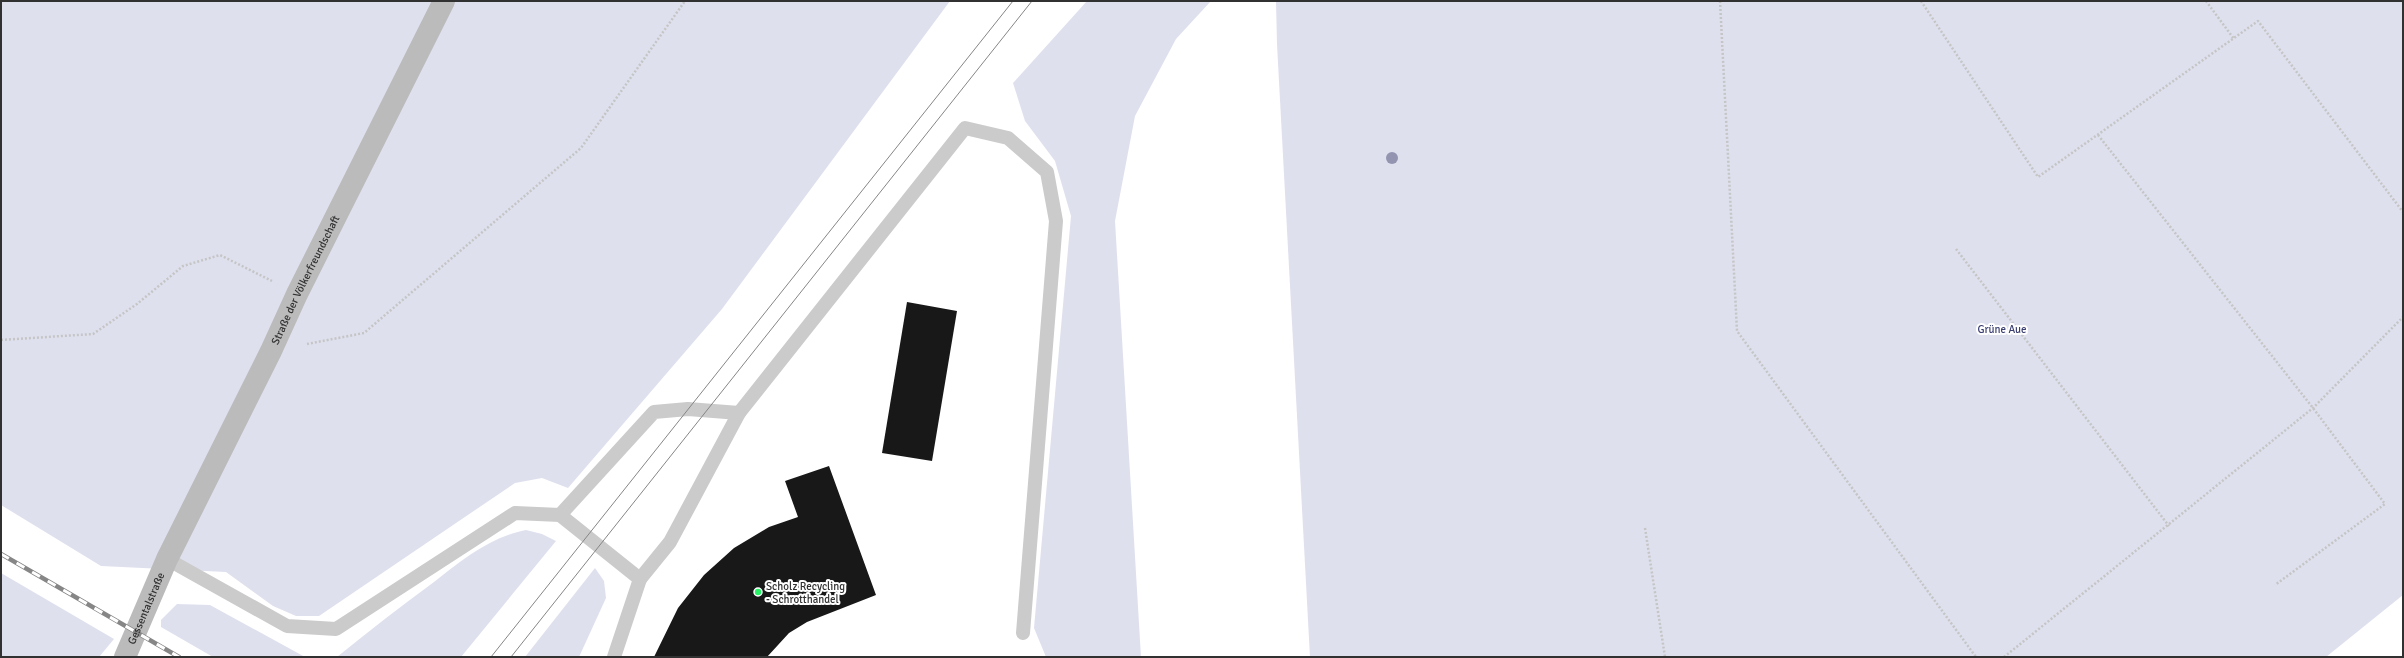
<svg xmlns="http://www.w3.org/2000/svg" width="2404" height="658" font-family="Signika,sans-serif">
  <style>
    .green { fill: #dee0ee }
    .building { fill: #181818 }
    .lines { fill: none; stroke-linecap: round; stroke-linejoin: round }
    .path { stroke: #c5c5c5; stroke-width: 2.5; stroke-dasharray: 2 2; stroke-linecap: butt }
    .service { stroke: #cbcbcb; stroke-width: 14 }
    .secondary { stroke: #bbb; stroke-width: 22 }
    .tram { stroke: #868686; stroke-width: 1 }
    .rail-casing { stroke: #868686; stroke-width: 4.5 }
    .rail { stroke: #fff; stroke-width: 3; stroke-dasharray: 9; stroke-linecap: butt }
    .tree { fill: #9395b0 }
    .poi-dot { fill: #27f366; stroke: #fff; stroke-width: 1.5 }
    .labels { text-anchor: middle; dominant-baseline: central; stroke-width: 4; stroke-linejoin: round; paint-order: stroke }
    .street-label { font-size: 11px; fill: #313131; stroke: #fff }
    .park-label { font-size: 11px; fill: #3a3e70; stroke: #fff }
    .poi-label { font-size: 11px; fill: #313131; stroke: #fff; text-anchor: start }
  </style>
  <rect width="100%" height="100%" fill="#fff"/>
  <g class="green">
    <path d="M1 1H950L722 309 568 488 542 478 515 483 319 616H296L273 606 226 572 101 566 1 505Z"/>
    <path d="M1087 1H1211L1176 39 1135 116 1115 221 1141 657H1046L1034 628 1071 216 1055 161 1025 121 1013 83Z"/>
    <path d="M1276 1H2403V595L2326 657H1310L1277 44Z"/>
    <path d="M526 530 542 534 556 541 461 657H337C369 631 401 606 434 582 462 560 490 537 526 530Z"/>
    <path d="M595 568 604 581 606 598 579 657H525Z"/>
    <path d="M1 573 114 639 99 657H1Z"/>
    <path d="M177 604 210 605 305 657H213L161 627V620Z"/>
  </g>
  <g class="building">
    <path d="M907 302 957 311 932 461 882 453Z"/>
    <path d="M829 466 876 595 807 622 789 633 767 657H654L678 608 704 575 734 548 769 527 798 517 785 481Z"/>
  </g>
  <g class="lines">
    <g class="path">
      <path d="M1720 1 1737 331 1976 657"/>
      <path d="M1921 1 2038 177 2258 21 2403 212"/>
      <path d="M2206 1 2234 39"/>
      <path d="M2098 135 2313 408 2385 504 2275 585"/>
      <path d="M1956 249 2169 526"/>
      <path d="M1 340 93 334 137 304 183 266 220 255 272 281"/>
      <path d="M307 344 364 333 581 148 685 1"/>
      <path d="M1645 528 1665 657"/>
      <path d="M2004 657 2313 408 2403 317"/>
    </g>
    <g class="service">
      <path d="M739 413 965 128 1008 138 1047 172 1056 221 1023 633"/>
      <path d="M560 515 654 412 688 409 739 413 670 542 640 579"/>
      <path d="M167 559 287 626 336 629 515 513 560 515 640 579 614 657"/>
    </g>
    <path class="secondary" id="s1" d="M125 657 167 559 271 351 297 294 444 1"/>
    <g class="tram">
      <path d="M491 657 1013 1"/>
      <path d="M511 657 1032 1"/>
    </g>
    <defs>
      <path id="rail" d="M1 554 179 657"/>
    </defs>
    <use href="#rail" class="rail-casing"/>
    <use href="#rail" class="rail"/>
  </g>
  <circle class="tree" cx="1392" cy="158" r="6"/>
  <circle class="poi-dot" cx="758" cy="592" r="4"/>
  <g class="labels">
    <g class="street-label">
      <text stroke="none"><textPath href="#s1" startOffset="418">Straße der Völkerfreundschaft</textPath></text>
      <text stroke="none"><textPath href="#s1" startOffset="53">Gessentalstraße</textPath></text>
    </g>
    <g class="park-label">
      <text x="2002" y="329">Grüne Aue</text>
    </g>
    <g class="poi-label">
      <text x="766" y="586">Scholz Recycling<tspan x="766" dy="13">- Schrotthandel</tspan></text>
    </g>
  </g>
  <rect width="2404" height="658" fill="none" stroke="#313131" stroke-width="4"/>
</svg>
